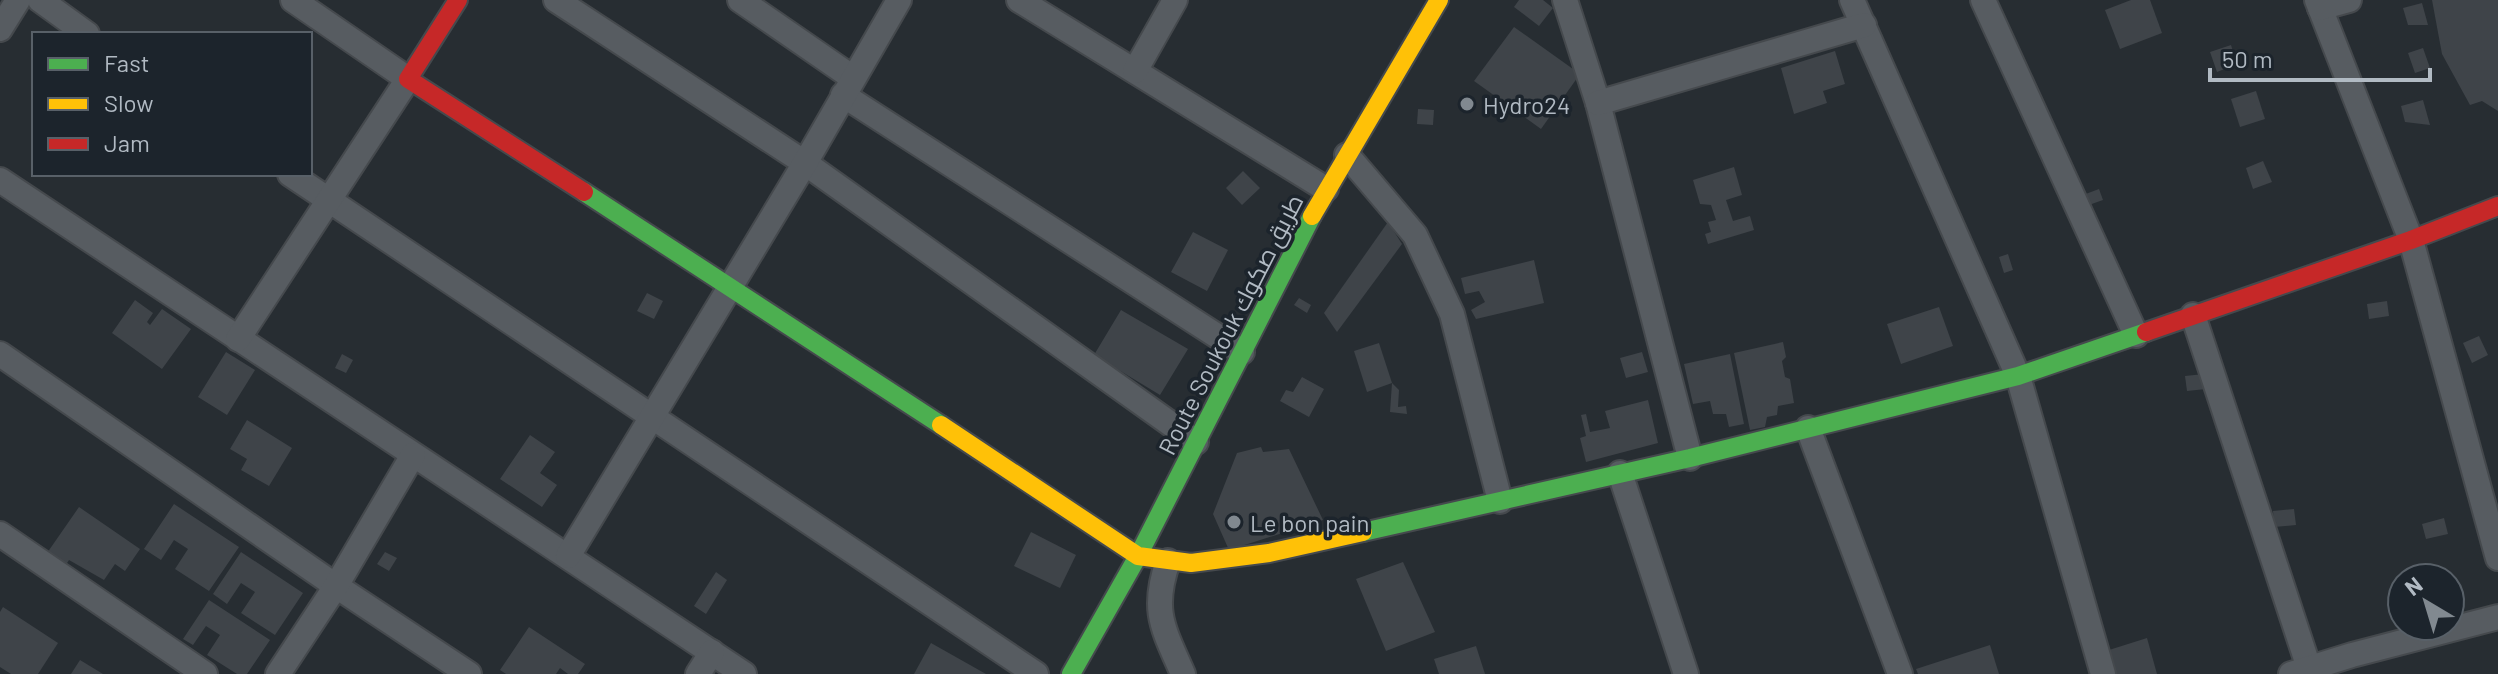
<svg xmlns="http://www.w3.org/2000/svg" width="2498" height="674" font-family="Barlow,Cairo,sans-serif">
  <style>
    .building { fill: #3f4449 }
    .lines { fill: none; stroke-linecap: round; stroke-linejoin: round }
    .street-casing { stroke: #45494d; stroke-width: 28 }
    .fast-casing { stroke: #45494d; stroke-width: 22 }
    .slow-casing { stroke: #45494d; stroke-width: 22 }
    .jam-casing { stroke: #45494d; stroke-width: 22 }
    .street { stroke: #575c61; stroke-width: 24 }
    .fast { stroke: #4caf50; stroke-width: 18 }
    .slow { stroke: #ffc107; stroke-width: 18 }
    .jam { stroke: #c62828; stroke-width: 18 }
    .poi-dot { fill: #818990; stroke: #1c242c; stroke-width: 3 }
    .labels { text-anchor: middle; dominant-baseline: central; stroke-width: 7; stroke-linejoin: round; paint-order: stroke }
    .poi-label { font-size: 24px; fill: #b1bac3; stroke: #1c242c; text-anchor: start }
    .street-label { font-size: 24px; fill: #b1bac3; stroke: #1c242c }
  </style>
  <rect width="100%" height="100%" fill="#272d32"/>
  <g class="building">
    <path d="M1519 0H1543L1553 8 1539 26 1514 7Z"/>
    <path d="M2131 0H2150L2162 33 2120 49 2105 10Z"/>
    <path d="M2432 0H2498V111L2482 101 2470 105 2442 54Z"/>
    <path d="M2422 3 2428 25H2408L2403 8Z"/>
    <path d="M1514 27 1580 74 1541 129 1474 81Z"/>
    <path d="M2231 45 2237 64 2217 72 2210 52Z"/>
    <path d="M2423 48 2430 68 2415 73 2408 53Z"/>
    <path d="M1835 51 1845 84 1823 91 1827 103 1794 114 1781 68Z"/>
    <path d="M2256 91 2265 119 2240 127 2231 99Z"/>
    <path d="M2423 100 2430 125 2405 122 2401 106Z"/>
    <path d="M1418 109 1434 110 1433 125 1417 124Z"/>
    <path d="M2263 161 2272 182 2253 189 2246 168Z"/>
    <path d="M1734 167 1742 195 1726 200 1733 221 1750 216 1754 230 1708 244 1705 234 1711 232 1708 222 1716 220 1711 205 1700 204 1693 180Z"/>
    <path d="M1243 171 1260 188 1242 205 1226 188Z"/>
    <path d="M2099 189 2103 200 2086 206 2083 195Z"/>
    <path d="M1388 222 1402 244 1337 332 1324 313Z"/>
    <path d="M1193 232 1228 250 1207 291 1171 272Z"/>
    <path d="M2008 254 2013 270 2004 273 1999 257Z"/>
    <path d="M1534 260 1544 303 1476 319 1471 310 1485 302 1479 291 1465 294 1461 278Z"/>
    <path d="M647 293 663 301 654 319 637 311Z"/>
    <path d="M1299 298 1311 305 1307 313 1294 305Z"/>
    <path d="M135 300 153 313 147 322 150 325 162 309 191 329 162 369 112 333Z"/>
    <path d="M2387 301 2389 316 2369 319 2367 304Z"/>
    <path d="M1939 307 1953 346 1901 364 1887 324Z"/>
    <path d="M1121 310 1188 349 1160 395 1094 355Z"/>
    <path d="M2479 336 2488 355 2472 363 2463 343Z"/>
    <path d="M1783 342 1786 357 1782 361 1785 377 1790 379 1794 403 1778 406 1777 415 1767 417 1765 427 1750 430 1734 353Z"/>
    <path d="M1379 343 1392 383 1367 392 1354 351Z"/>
    <path d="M226 352 255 370 227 415 198 397Z"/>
    <path d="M1642 352 1648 372 1626 378 1620 358Z"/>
    <path d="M342 354 353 360 346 373 335 368Z"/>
    <path d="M1730 354 1744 424 1729 427 1726 414H1713L1710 401 1693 404 1684 364Z"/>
    <path d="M2204 374 2206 389 2187 391 2185 376Z"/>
    <path d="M1302 377 1324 389 1309 417 1280 401 1286 390 1293 392Z"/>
    <path d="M1392 383 1399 390 1398 407 1406 406 1407 414 1390 412Z"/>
    <path d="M1648 400 1658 443 1586 462 1580 438 1586 436 1581 415 1586 414 1590 432 1610 428 1605 411Z"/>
    <path d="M247 420 292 448 269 486 241 470 247 459 230 449Z"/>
    <path d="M530 435 555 452 540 473 557 485 542 507 500 479Z"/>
    <path d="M1261 447 1263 452 1289 449 1323 520 1229 550 1213 514 1237 453Z"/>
    <path d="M174 504 239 547 209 591 175 569 188 549 174 540 161 560 144 549Z"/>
    <path d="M79 507 140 549 125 571 115 564 104 580 69 560 64 568 45 556Z"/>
    <path d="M2294 509 2296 525 2274 527 2273 511Z"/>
    <path d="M2444 518 2448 534 2426 539 2422 524Z"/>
    <path d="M1031 532 1076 555 1060 588 1014 566Z"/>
    <path d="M241 552 303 593 275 635 241 613 255 592 241 583 227 604 213 594Z"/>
    <path d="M385 552 397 558 389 571 377 564Z"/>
    <path d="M1403 562 1435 632 1386 651 1356 579Z"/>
    <path d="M716 572 727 580 706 614 694 606Z"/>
    <path d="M209 600 270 640 247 674H237L207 655 220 635 206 626 193 645 183 639Z"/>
    <path d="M3 607 58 643 38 674H11L0 667V612Z"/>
    <path d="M529 627 585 664 578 674H568L560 668 556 674H506L500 670Z"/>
    <path d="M2147 638 2157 674H2116L2109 650Z"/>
    <path d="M931 643 986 674H914Z"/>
    <path d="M1990 645 1999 674H1918L1916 669Z"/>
    <path d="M1476 646 1485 674H1439L1434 659Z"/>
    <path d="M80 660 103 674H71Z"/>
  </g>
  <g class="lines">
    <defs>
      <g id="street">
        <path d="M40 0 87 34"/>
        <path d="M556 0 805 163 1196 442"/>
        <path d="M740 0 853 78"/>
        <path d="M1019 0 1326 189"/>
        <path d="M1565 0 1598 103 1690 458"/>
        <path d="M1852 0 2018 376 2103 674"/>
        <path d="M1983 0 2136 335"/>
        <path d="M2317 0 2411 240 2498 558"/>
        <path d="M2320 8 2349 0"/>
        <path d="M0 29 18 0"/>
        <path d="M1135 71 1175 0"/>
        <path d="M843 95 1242 352"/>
        <path d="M1598 103 1864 25"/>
        <path d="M1347 155 1415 235 1452 314 1500 501"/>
        <path d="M290 174 1036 674"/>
        <path d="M0 180 744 674"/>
        <path d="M2193 315 2309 668"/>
        <path d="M238 339 408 79 293 0"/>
        <path d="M0 354 336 586 469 674"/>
        <path d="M1808 428 1900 674"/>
        <path d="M1620 473 1686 674"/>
        <path d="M0 534 205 674"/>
        <path d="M568 556 805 163 899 0"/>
        <path d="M1168 561C1151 611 1163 628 1183 674"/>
        <path d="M278 674 336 586 413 455"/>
        <path d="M698 674 712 652"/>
        <path d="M2291 674 2352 655 2498 617"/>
      </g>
      <g id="fast">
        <path d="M584 192 941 425"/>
        <path d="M1363 532 1690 458 2018 376 2146 332"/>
        <path d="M1071 674 1138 556 1312 216"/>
      </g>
      <g id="slow">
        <path d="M1312 216 1439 0"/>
        <path d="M941 425 1138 556 1191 563 1269 553 1363 532"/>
      </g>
      <g id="jam">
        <path d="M458 0 408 79 584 192"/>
        <path d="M2146 332 2411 240 2498 206"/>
      </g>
    </defs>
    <use href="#street" class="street-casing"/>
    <use href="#fast" class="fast-casing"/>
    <use href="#slow" class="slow-casing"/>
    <use href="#jam" class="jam-casing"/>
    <use href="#street" class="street"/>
    <use href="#fast" class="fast"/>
    <use href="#slow" class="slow"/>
    <use href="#jam" class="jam"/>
  </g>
  <g class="poi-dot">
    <circle cx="1467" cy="104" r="8"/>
    <circle cx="1234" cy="522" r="8"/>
  </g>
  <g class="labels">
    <g class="poi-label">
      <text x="1483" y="104">Hydro24</text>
      <text x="1250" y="522">Le bon pain</text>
    </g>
    <g class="street-label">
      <text transform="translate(1230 324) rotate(-63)">Route Soukouk طريق صكوك</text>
    </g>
  </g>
  <rect x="32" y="32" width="280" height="144" fill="#1c242c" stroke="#586068" stroke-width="2"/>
  <rect x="48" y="58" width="40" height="12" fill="#4caf50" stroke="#586068" stroke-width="2"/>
  <text x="104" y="72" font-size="24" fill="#b1bac3">Fast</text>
  <rect x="48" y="98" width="40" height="12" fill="#ffc107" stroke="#586068" stroke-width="2"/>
  <text x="104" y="112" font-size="24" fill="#b1bac3">Slow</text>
  <rect x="48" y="138" width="40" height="12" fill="#c62828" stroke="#586068" stroke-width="2"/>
  <text x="104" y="152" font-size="24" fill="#b1bac3">Jam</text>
  <g transform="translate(2426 602) rotate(322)"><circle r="38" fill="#1c242c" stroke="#586068" stroke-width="2"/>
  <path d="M0-6L14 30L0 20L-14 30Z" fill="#818990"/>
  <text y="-12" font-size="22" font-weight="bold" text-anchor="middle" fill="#b1bac3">N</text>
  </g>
  <path d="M2210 68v12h220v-12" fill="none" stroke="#b1bac3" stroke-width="4"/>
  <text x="2222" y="68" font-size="24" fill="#b1bac3" stroke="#1c242c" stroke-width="6" paint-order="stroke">50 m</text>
</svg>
